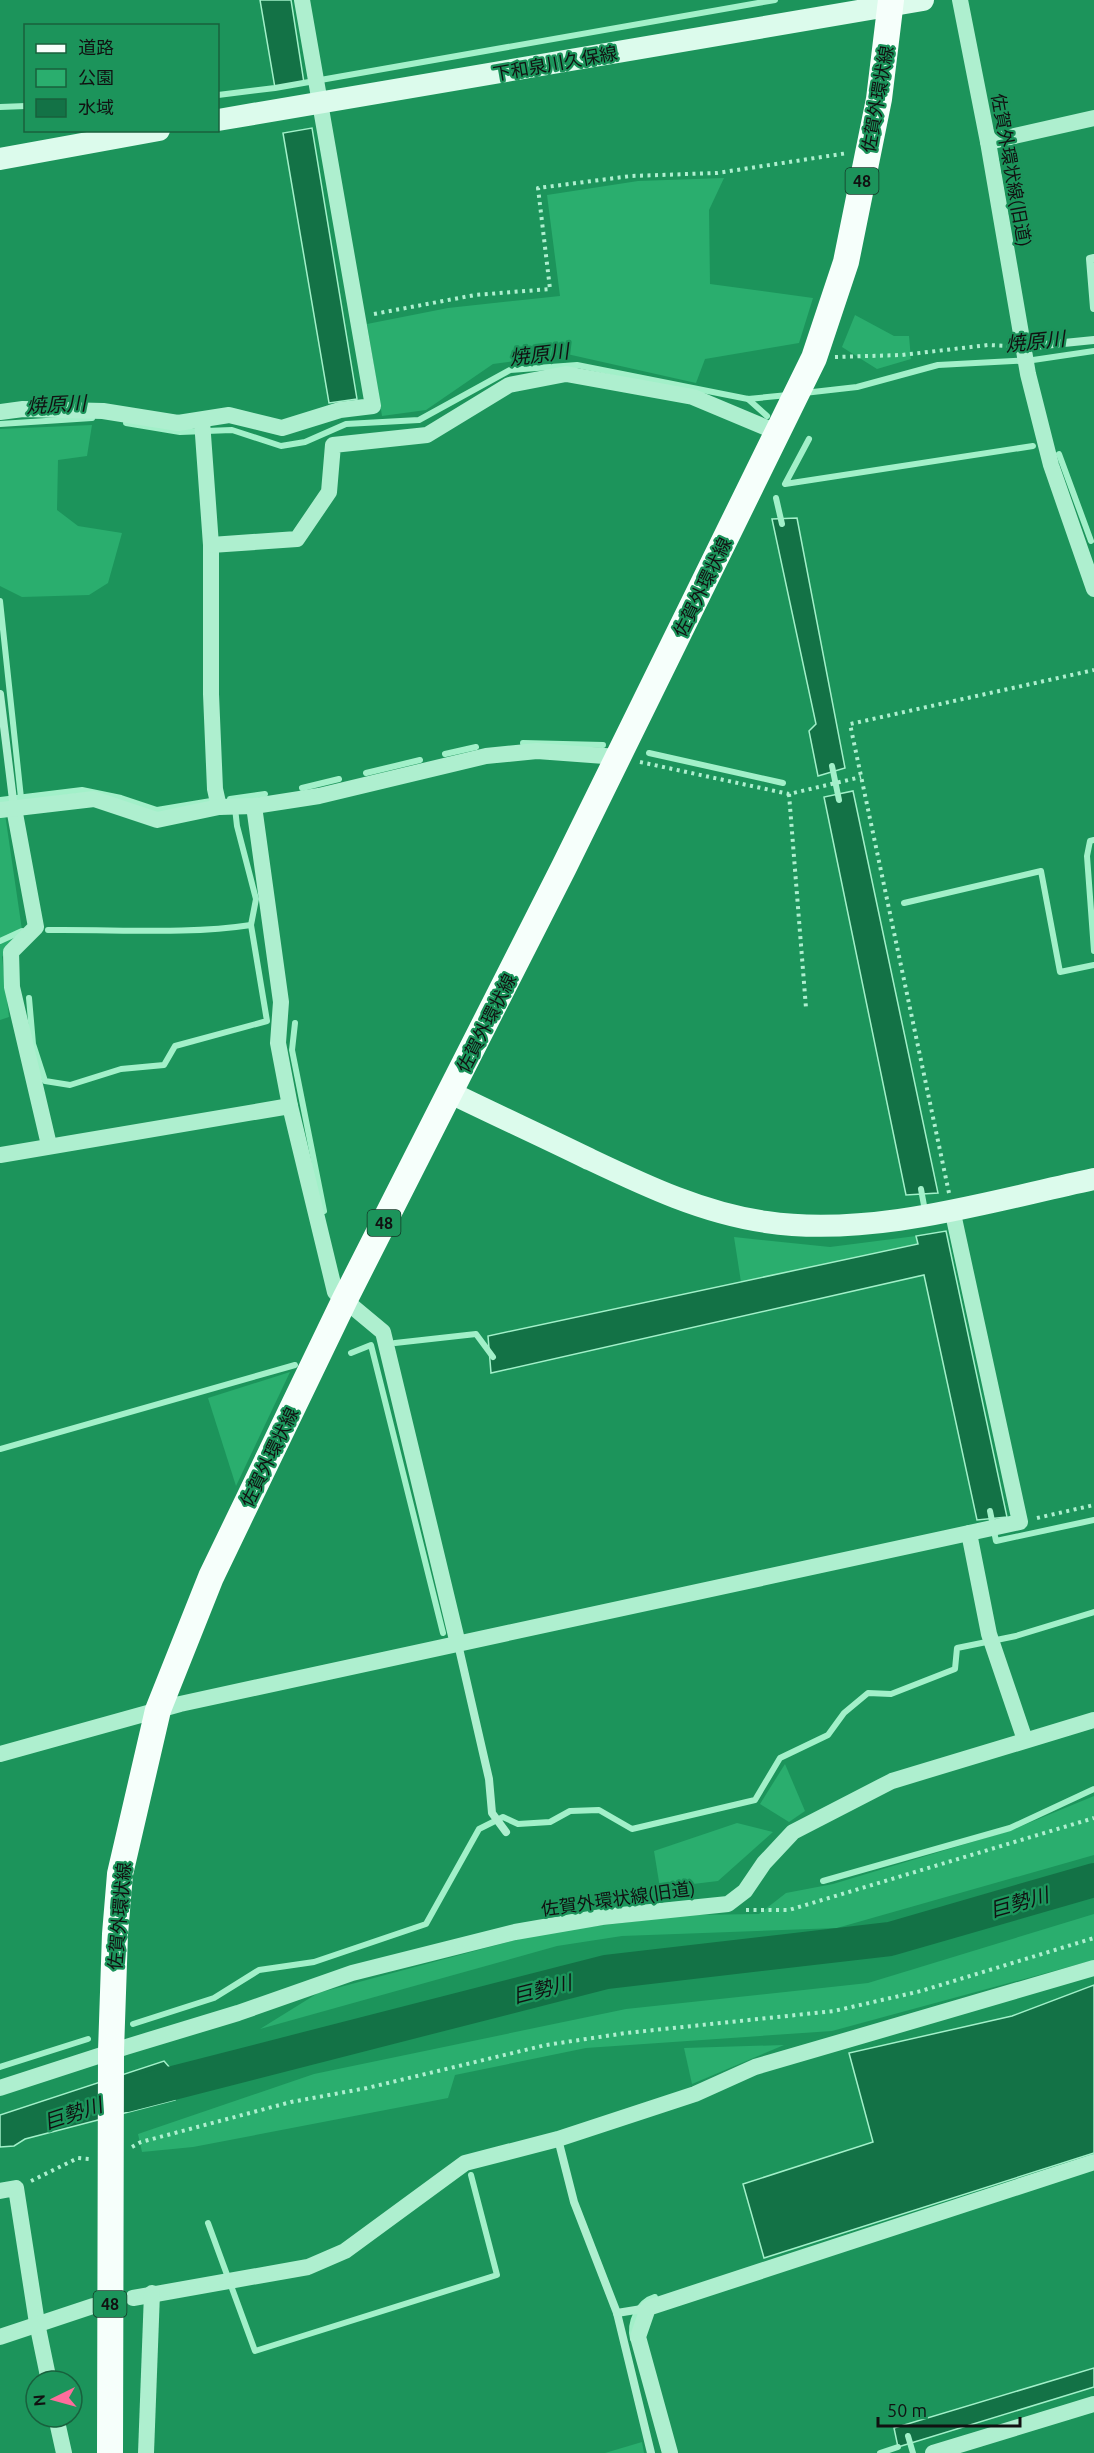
<svg xmlns="http://www.w3.org/2000/svg" width="1094" height="2453" font-family="Ubuntu,'Noto Sans JP',sans-serif">
  <style>
    .green { fill: #2aae6e }
    .water { fill: #137246; stroke: #a2f0c9; stroke-width: 1.5 }
    .lines { fill: none; stroke-linecap: round; stroke-linejoin: round }
    .stream { stroke: #a2f0c9; stroke-width: 6 }
    .river { stroke: #137246; stroke-width: 34 }
    .path { stroke: #aeefcf; stroke-width: 4; stroke-dasharray: 3 4.5; stroke-linecap: butt }
    .lane { stroke: #aeefcf; stroke-width: 8 }
    .street { stroke: #aeefcf; stroke-width: 16 }
    .secondary { stroke: #dcfbec; stroke-width: 22 }
    .primary { stroke: #f6fffb; stroke-width: 26 }
    .labels { text-anchor: middle; dominant-baseline: central; stroke-width: 4.5; stroke-linejoin: round; paint-order: stroke }
    .shield { fill: #1c945b; stroke: #143827; stroke-width: 1.5 }
    .shield-label { font-size: 16px; font-weight: bold; fill: #111 }
    .street-label { font-size: 18px; fill: #111; stroke: #1c945b }
    .water-label { font-size: 20px; font-style: italic; fill: #111; stroke: #1c945b }
  </style>
  <rect width="100%" height="100%" fill="#1c945b"/>
  <g class="green">
    <path d="M724 178 709 210 710 284 813 298 799 343 705 359 696 383 567 354 493 364 426 410 382 416 367 324 448 308 560 296 547 195 638 181Z"/>
    <path d="M855 315 894 336H909L911 359 877 369 842 347Z"/>
    <path d="M92 425 87 456 58 460 57 510 78 526 122 533 108 583 89 595 22 597 0 586V429Z"/>
    <path d="M5 814 22 930 2 957 9 1017 0 1020V815Z"/>
    <path d="M916 1236 918 1244 741 1282 734 1237 830 1247Z"/>
    <path d="M290 1372 236 1486 208 1398Z"/>
    <path d="M785 1764 805 1811 789 1822 760 1804Z"/>
    <path d="M1094 1796V1855L837 1928 622 1936 557 1946 260 2029 318 1993 545 1932 690 1915 759 1914 786 1893 833 1884 1012 1830Z"/>
    <path d="M737 1823 773 1832 718 1881 660 1888 654 1851Z"/>
    <path d="M1094 1914V1960L832 2031 586 2048 455 2075 448 2098 193 2147 142 2152 138 2134 314 2074 626 2009 868 1983Z"/>
    <path d="M784 2045 692 2084 684 2048Z"/>
    <path d="M642 2442 644 2453H605Z"/>
  </g>
  <g class="water">
    <path d="M260 0H291L304 83 275 88Z"/>
    <path d="M312 128 357 399 329 403 283 133Z"/>
    <path d="M797 518 845 768 818 776 809 731 816 724 772 519Z"/>
    <path d="M853 791 938 1193 906 1195 824 797Z"/>
    <path d="M946 1231 1007 1517 977 1520 924 1275 491 1373 488 1336 918 1244 916 1236Z"/>
    <path d="M1094 1985V2153L764 2258 743 2184 873 2142 849 2053 1012 2016Z"/>
    <path d="M164 2061 171 2069 175 2100 25 2139 14 2146 0 2147V2115Z"/>
    <path d="M1094 2368V2387L898 2447 894 2428Z"/>
  </g>
  <g class="lines">
    <g class="stream">
      <path d="M218 95 275 88 775 0"/>
      <path d="M0 107 26 106"/>
      <path d="M804 393 857 387 938 365 1033 360 1094 351"/>
      <path d="M748 399 767 416"/>
      <path d="M126 423 180 432 232 430 281 446 305 442 346 424 419 420 510 370 577 365 748 399 788 395"/>
      <path d="M0 424 92 418"/>
      <path d="M809 439 785 484 1033 446"/>
      <path d="M1059 454 1091 541"/>
      <path d="M776 498 782 524"/>
      <path d="M0 601 21 798"/>
      <path d="M523 743 603 745"/>
      <path d="M649 753 783 783"/>
      <path d="M445 754 476 747"/>
      <path d="M832 766 839 800"/>
      <path d="M366 773 420 760"/>
      <path d="M302 788 339 779"/>
      <path d="M230 799 265 794"/>
      <path d="M0 800 82 790 121 798 157 810 217 800"/>
      <path d="M1094 840 1090 841 1087 856 1094 951"/>
      <path d="M904 903 1041 871 1060 972 1094 965"/>
      <path d="M48 930C115 929 186 935 251 925"/>
      <path d="M0 941 22 931"/>
      <path d="M29 998 33 1044 45 1081 70 1085 121 1069 164 1065 175 1046 267 1021 251 925 256 899 237 826 235 808"/>
      <path d="M295 1023 292 1050 324 1211"/>
      <path d="M921 1189 925 1211"/>
      <path d="M395 1343 476 1334 493 1357"/>
      <path d="M351 1353 371 1345 443 1633"/>
      <path d="M0 1449 295 1365"/>
      <path d="M990 1511 996 1541 1094 1520"/>
      <path d="M823 1881 1010 1828 1094 1789"/>
      <path d="M133 2024 214 1998 259 1970 314 1962 426 1924 479 1829 503 1817 518 1824 550 1822 570 1811 599 1810 632 1829 755 1800 780 1758 828 1735 844 1713 868 1693 891 1694 955 1669 957 1648 1016 1636 1094 1612"/>
      <path d="M0 2067 88 2039"/>
      <path d="M208 2223 255 2351 497 2275 471 2175"/>
      <path d="M633 2339C629 2323 638 2302 655 2297"/>
      <path d="M908 2436 913 2453"/>
      <path d="M880 2453 898 2447"/>
    </g>
    <path class="river" d="M126 2095 606 1972 890 1939 1094 1880"/>
    <g class="path">
      <path d="M374 314 475 295 550 289 538 188 631 176 717 173 848 153"/>
      <path d="M835 357 902 355 988 345 1007 346"/>
      <path d="M640 762 789 794 861 777"/>
      <path d="M789 794 806 1008"/>
      <path d="M949 1193 850 724 1094 670"/>
      <path d="M1037 1518 1094 1505"/>
      <path d="M746 1910H789L1094 1818"/>
      <path d="M132 2147 141 2142 291 2102 367 2088 546 2045 626 2033 834 2011 921 1991 1094 1938"/>
      <path d="M31 2181 78 2158 90 2159"/>
    </g>
    <g class="lane">
      <path d="M1094 258 1090 259 1094 308"/>
      <path d="M1024 347 1094 340"/>
      <path d="M0 694 14 808"/>
      <path d="M458 1644 489 1779 492 1813 506 1832"/>
      <path d="M558 2139 574 2202 617 2313 651 2453"/>
      <path d="M617 2313 648 2308"/>
    </g>
    <g class="street">
      <path d="M960 0 988 142 1028 374 1051 465 1094 589"/>
      <path d="M988 142 1094 118"/>
      <path d="M0 412 23 409 103 411 178 423 229 415 282 428 340 410 373 406 302 0"/>
      <path d="M202 421 211 545V694L215 789 219 807"/>
      <path d="M211 545 297 539 329 492 333 445 427 435 509 385 566 374 693 397 779 433"/>
      <path d="M254 806 281 1002 278 1043 290 1106 335 1292 383 1332 458 1644"/>
      <path d="M14 808 36 927 11 952 12 987 49 1145"/>
      <path d="M0 810 94 799 157 820 219 807 254 806 319 796 486 756 537 751 618 757"/>
      <path d="M0 1155 290 1106"/>
      <path d="M969 1533 989 1634 1025 1740"/>
      <path d="M0 1754 180 1704 1020 1522 952 1209"/>
      <path d="M0 2088 126 2047 238 2013 352 1973 515 1932 602 1917 728 1904 745 1891 764 1863 793 1832 892 1781 1094 1720"/>
      <path d="M0 2191 16 2188 37 2323 49 2381"/>
      <path d="M133 2298 308 2267 345 2251 465 2163 558 2139 695 2094 755 2067 1094 1968"/>
      <path d="M0 2337 93 2306"/>
      <path d="M56 2417 64 2453"/>
      <path d="M146 2453 152 2293"/>
      <path d="M670 2453 638 2337 648 2308 1094 2162"/>
      <path d="M933 2453 1094 2404"/>
    </g>
    <g class="secondary">
      <path d="M218 120 923 0"/>
      <path d="M0 159 159 130"/>
      <path d="M451 1093C496 1115 542 1136 587 1158 644 1185 702 1213 766 1222 873 1238 990 1201 1094 1179"/>
    </g>
    <path class="primary" d="M110 2453 111 2051 115 1934 120 1874 158 1710 211 1577 345 1299 564 867 814 358 846 262 879 99 891 0"/>
  </g>
  <g class="labels">
    <g class="shield">
      <rect x="845.5" y="168" width="33" height="26" rx="4.5"/>
      <rect x="367.5" y="1210" width="33" height="26" rx="4.5"/>
      <rect x="93.5" y="2291" width="33" height="26" rx="4.5"/>
    </g>
    <g class="shield-label">
      <text x="862" y="181">48</text>
      <text x="384" y="1223">48</text>
      <text x="110" y="2304">48</text>
    </g>
    <g class="street-label">
      <text transform="translate(555 63) rotate(-10)">下和泉川久保線</text>
      <text transform="translate(877 99) rotate(-80)">佐賀外環状線</text>
      <text transform="translate(1012 170) rotate(80)">佐賀外環状線(旧道)</text>
      <text transform="translate(702 587) rotate(-64)">佐賀外環状線</text>
      <text transform="translate(486 1023) rotate(-63)">佐賀外環状線</text>
      <text transform="translate(269 1457) rotate(-64)">佐賀外環状線</text>
      <text transform="translate(618 1898) rotate(-8)">佐賀外環状線(旧道)</text>
      <text transform="translate(119 1916) rotate(-85)">佐賀外環状線</text>
    </g>
    <g class="water-label">
      <text transform="translate(1035 341) rotate(-6)">焼原川</text>
      <text transform="translate(539 354) rotate(-7)">焼原川</text>
      <text transform="translate(56 404) rotate(-3)">焼原川</text>
      <text transform="translate(1019 1902) rotate(-16)">巨勢川</text>
      <text transform="translate(542 1989) rotate(-14)">巨勢川</text>
      <text transform="translate(73 2113) rotate(-18)">巨勢川</text>
    </g>
  </g>
  <rect x="24" y="24" width="195" height="108" fill="#1c945b" stroke="#18603d" stroke-width="1.5"/>
  <rect x="36" y="44" width="30" height="9" fill="#f6fffb" stroke="#18603d" stroke-width="1.5"/>
  <text x="78" y="54" font-size="18" fill="#111111">道路</text>
  <rect x="36" y="69" width="30" height="18" fill="#2aae6e" stroke="#18603d" stroke-width="1.5"/>
  <text x="78" y="84" font-size="18" fill="#111111">公園</text>
  <rect x="36" y="99" width="30" height="18" fill="#137246" stroke="#18603d" stroke-width="1.5"/>
  <text x="78" y="114" font-size="18" fill="#111111">水域</text>
  <g transform="translate(54 2399) rotate(265)"><circle r="28" fill="#1c945b" stroke="#18603d" stroke-width="1.5"/>
  <path d="M0-4.5L10 22L0 15L-10 22Z" fill="#fe6d9c"/>
  <text y="-9" font-size="16" font-weight="bold" text-anchor="middle" fill="#111111">N</text>
  </g>
  <path d="M878 2417v9h142v-9" fill="none" stroke="#111111" stroke-width="3"/>
  <text x="887" y="2417" font-size="18" fill="#111111" stroke="#1c945b" stroke-width="4.5" paint-order="stroke">50 m</text>
</svg>
